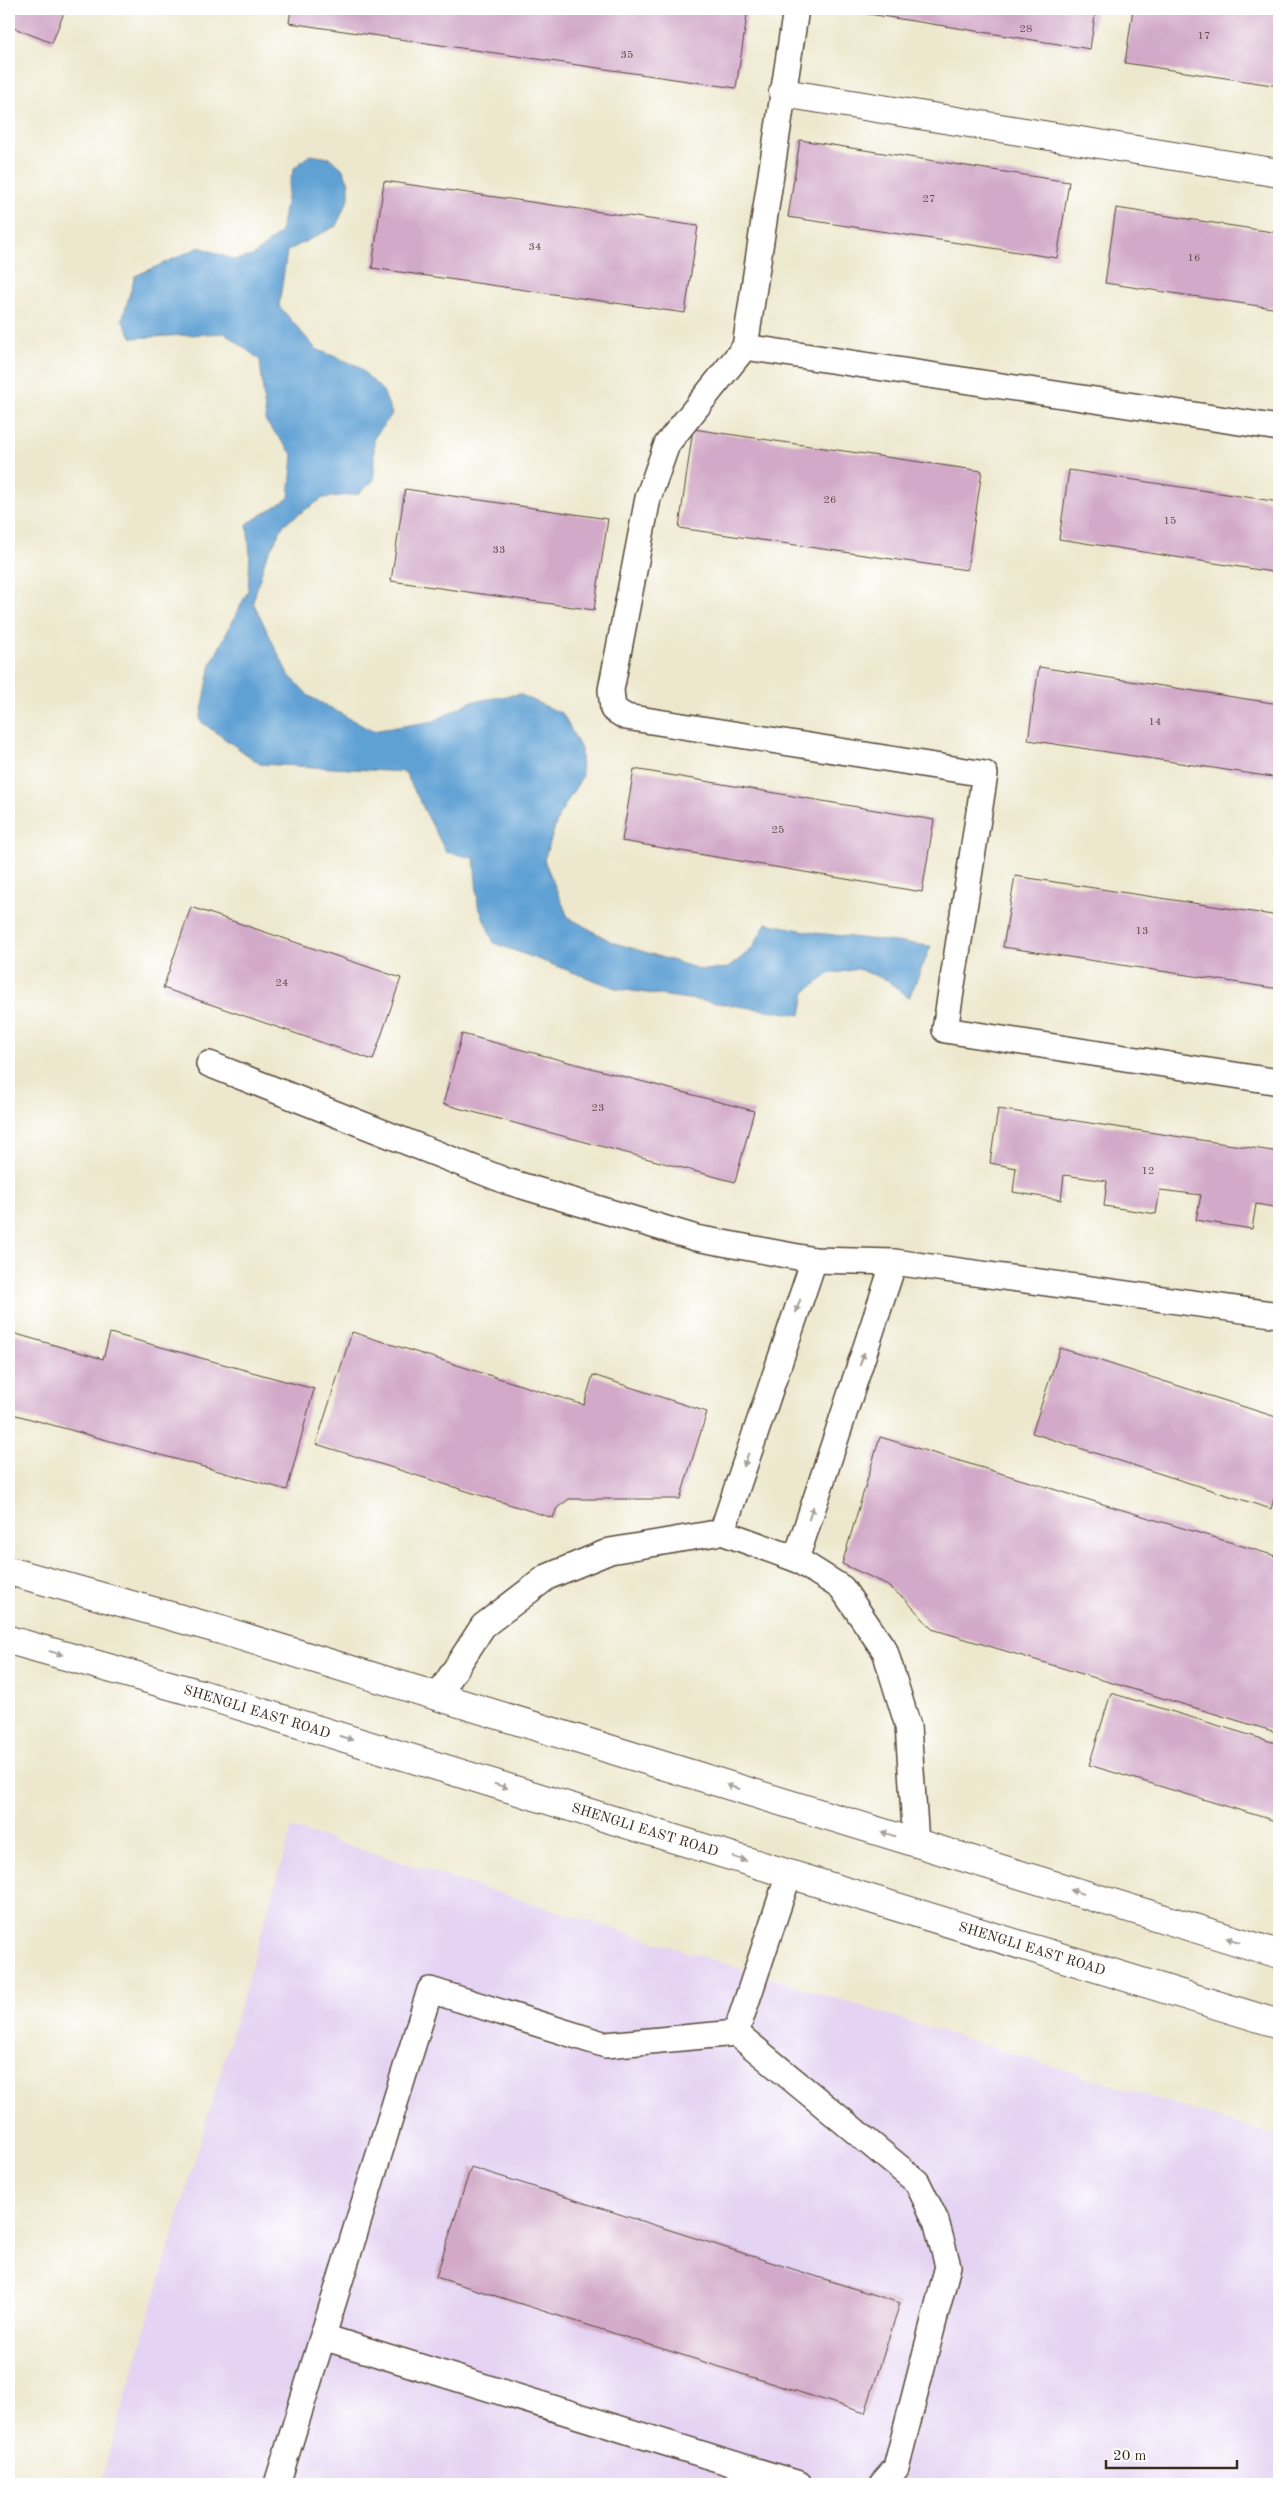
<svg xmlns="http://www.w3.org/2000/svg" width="1288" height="2493" font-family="'Old Standard TT',serif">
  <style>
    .built { fill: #e4d3f2 }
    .water { fill: #61a1d4; stroke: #4e6679 }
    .building { fill: #d2a9c8 }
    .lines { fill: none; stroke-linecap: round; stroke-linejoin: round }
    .lane-casing { stroke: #564638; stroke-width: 28 }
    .street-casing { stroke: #564638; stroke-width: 30 }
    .secondary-casing { stroke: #564638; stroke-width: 30 }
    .lane { stroke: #fff; stroke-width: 25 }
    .street { stroke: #fff; stroke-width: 28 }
    .secondary { stroke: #fff; stroke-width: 28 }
    .oneway { fill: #a79f9a }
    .labels { text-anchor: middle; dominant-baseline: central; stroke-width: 4.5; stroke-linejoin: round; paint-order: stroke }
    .number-label { font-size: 11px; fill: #614a48 }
    .street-label { font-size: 14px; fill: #3b2a1e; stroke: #fff }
  </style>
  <rect width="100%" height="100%" fill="#fff"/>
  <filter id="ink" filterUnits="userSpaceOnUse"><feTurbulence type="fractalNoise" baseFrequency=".02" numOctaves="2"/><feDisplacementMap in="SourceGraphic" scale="10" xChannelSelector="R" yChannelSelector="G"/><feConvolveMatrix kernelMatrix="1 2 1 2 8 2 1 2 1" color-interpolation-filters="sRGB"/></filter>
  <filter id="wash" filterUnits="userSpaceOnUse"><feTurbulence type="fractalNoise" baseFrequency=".0096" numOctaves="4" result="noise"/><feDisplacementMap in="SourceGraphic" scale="20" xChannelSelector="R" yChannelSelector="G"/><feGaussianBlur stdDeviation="1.12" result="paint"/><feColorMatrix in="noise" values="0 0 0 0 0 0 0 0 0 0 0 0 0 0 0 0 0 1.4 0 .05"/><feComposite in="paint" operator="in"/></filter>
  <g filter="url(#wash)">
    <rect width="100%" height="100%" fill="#ede8cd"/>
    <path class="built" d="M292 1828 1279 2137V2484H100Z"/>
    <path class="water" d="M310 155 330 158 342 168 349 183V198L336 226 287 251 279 306 316 349 358 366 383 391 392 414 374 438V480L358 494 323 498 284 524 265 560 253 602 288 674 309 696 372 731 434 721 470 702 519 694 563 714 581 749 582 777 559 815 544 860 568 917 612 942 703 970 728 968 752 949 766 923 816 933 931 946 909 998 887 980 858 969 829 974 805 992 801 1015 618 989 494 943 478 905 474 858 446 852 405 772 260 764 200 721 211 664 248 591 250 554 247 524 289 498 293 455 266 422 260 360 225 333 132 338 122 320 135 276 200 247 234 260 253 256 281 232 289 185 294 168Z"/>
    <g id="blocks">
      <g class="building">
        <path d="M9 9H61L65 10 52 43 9 26Z"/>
        <path d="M291 9H748L736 88 289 23Z"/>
        <path d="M837 9H1096L1090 49Z"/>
        <path d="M1133 9H1279V86L1125 63Z"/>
        <path d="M800 140 1069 182 1057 258 788 217Z"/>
        <path d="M384 181 698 226 685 313 372 268Z"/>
        <path d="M1116 208 1279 233V309L1105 283Z"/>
        <path d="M693 429 982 471 967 570 679 528Z"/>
        <path d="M1069 470 1279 502V573L1059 539Z"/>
        <path d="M405 489 608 519 594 610 391 581Z"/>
        <path d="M1039 667 1279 704V778L1028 740Z"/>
        <path d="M634 769 934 820 922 892 622 841Z"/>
        <path d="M1015 876 1279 916V989L1003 947Z"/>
        <path d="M191 907 401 978 373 1060 163 988Z"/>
        <path d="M462 1034 754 1111 735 1182 443 1104Z"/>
        <path d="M998 1109 1279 1152V1208L1256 1204 1252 1229 1196 1220 1201 1195 1160 1190 1156 1214 1104 1206 1107 1181 1064 1175 1061 1200 1013 1192 1016 1168 990 1163Z"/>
        <path d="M9 1332 103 1359 110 1333 314 1389 287 1490 9 1413Z"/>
        <path d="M352 1332 584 1405 593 1375 707 1412 680 1499H569L557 1508 553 1518 316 1444Z"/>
        <path d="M1060 1348 1279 1418V1482L1271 1509 1032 1433Z"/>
        <path d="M880 1437 1279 1557V1733L932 1629 905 1599 882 1582 842 1564Z"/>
        <path d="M1111 1693 1279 1744V1822L1089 1765Z"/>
        <path d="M471 2167 900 2303 865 2413 436 2277Z"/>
      </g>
    </g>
  </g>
  <g filter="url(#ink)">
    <use href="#blocks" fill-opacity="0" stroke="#564638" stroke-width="1"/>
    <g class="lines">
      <defs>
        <g id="lane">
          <path d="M796 9 745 347 667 444 648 498 611 690 613 709 626 717 985 774 945 1030 1279 1082"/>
          <path d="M745 347 1279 428"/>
          <path d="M209 1064 506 1181 696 1238 814 1260 894 1262 1279 1315"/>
          <path d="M722 1532 814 1260"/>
          <path d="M796 1559 894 1262"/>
          <path d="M438 1696 483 1626 547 1577 610 1551 722 1532 796 1559 842 1588 885 1651 908 1726 916 1843"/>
          <path d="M736 2033 917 2182 936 2221 948 2266 896 2468 882 2484"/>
          <path d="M323 2337 799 2484"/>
          <path d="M277 2484 430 1990 606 2045 736 2033 789 1874"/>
        </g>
        <path id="street" d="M783 93 1279 173"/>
        <g id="secondary">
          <path d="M9 1571 221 1630 1279 1954"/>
          <path d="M9 1640 201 1694 1279 2024"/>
        </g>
      </defs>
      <use href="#lane" class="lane-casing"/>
      <use href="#street" class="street-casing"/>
      <use href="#secondary" class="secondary-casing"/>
      <use href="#lane" class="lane"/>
      <use href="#street" class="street"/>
      <use href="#secondary" class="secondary"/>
    </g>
    <defs><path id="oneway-solid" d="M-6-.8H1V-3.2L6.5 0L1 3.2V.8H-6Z" transform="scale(1.25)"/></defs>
    <g class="oneway">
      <use href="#oneway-solid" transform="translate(798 1306) rotate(109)"/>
      <use href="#oneway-solid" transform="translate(862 1359) rotate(-72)"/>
      <use href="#oneway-solid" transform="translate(746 1460) rotate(109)"/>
      <use href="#oneway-solid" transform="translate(811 1513) rotate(-72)"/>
      <use href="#oneway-solid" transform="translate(56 1653) rotate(16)"/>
      <use href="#oneway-solid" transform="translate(346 1738) rotate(17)"/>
      <use href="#oneway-solid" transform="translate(501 1786) rotate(17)"/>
      <use href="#oneway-solid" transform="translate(733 1787) rotate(-163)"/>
      <use href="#oneway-solid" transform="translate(888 1834) rotate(-163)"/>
      <use href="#oneway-solid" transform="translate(740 1859) rotate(17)"/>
      <use href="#oneway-solid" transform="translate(1077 1892) rotate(-163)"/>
      <use href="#oneway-solid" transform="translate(1233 1940) rotate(-163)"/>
    </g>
  </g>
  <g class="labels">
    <g class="number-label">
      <text x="1026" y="29">28</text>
      <text x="1204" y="36">17</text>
      <text x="627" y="55">35</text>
      <text x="929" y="199">27</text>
      <text x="535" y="247">34</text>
      <text x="1194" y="258">16</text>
      <text x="830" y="500">26</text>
      <text x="1170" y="521">15</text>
      <text x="499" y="550">33</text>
      <text x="1155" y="722">14</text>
      <text x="778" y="830">25</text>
      <text x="1142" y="931">13</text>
      <text x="282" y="983">24</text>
      <text x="598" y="1108">23</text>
      <text x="1148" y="1171">12</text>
    </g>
    <g class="street-label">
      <text transform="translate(257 1712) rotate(17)">SHENGLI EAST ROAD</text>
      <text transform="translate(645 1830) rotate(17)">SHENGLI EAST ROAD</text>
      <text transform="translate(1032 1949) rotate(17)">SHENGLI EAST ROAD</text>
    </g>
  </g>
  <rect width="1288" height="2493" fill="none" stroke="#fff" stroke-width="30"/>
  <path d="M1106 2460v8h131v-8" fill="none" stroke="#3b2a1e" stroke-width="2.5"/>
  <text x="1113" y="2460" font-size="15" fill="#3b2a1e" stroke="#ffffff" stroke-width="4" paint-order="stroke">20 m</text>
</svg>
